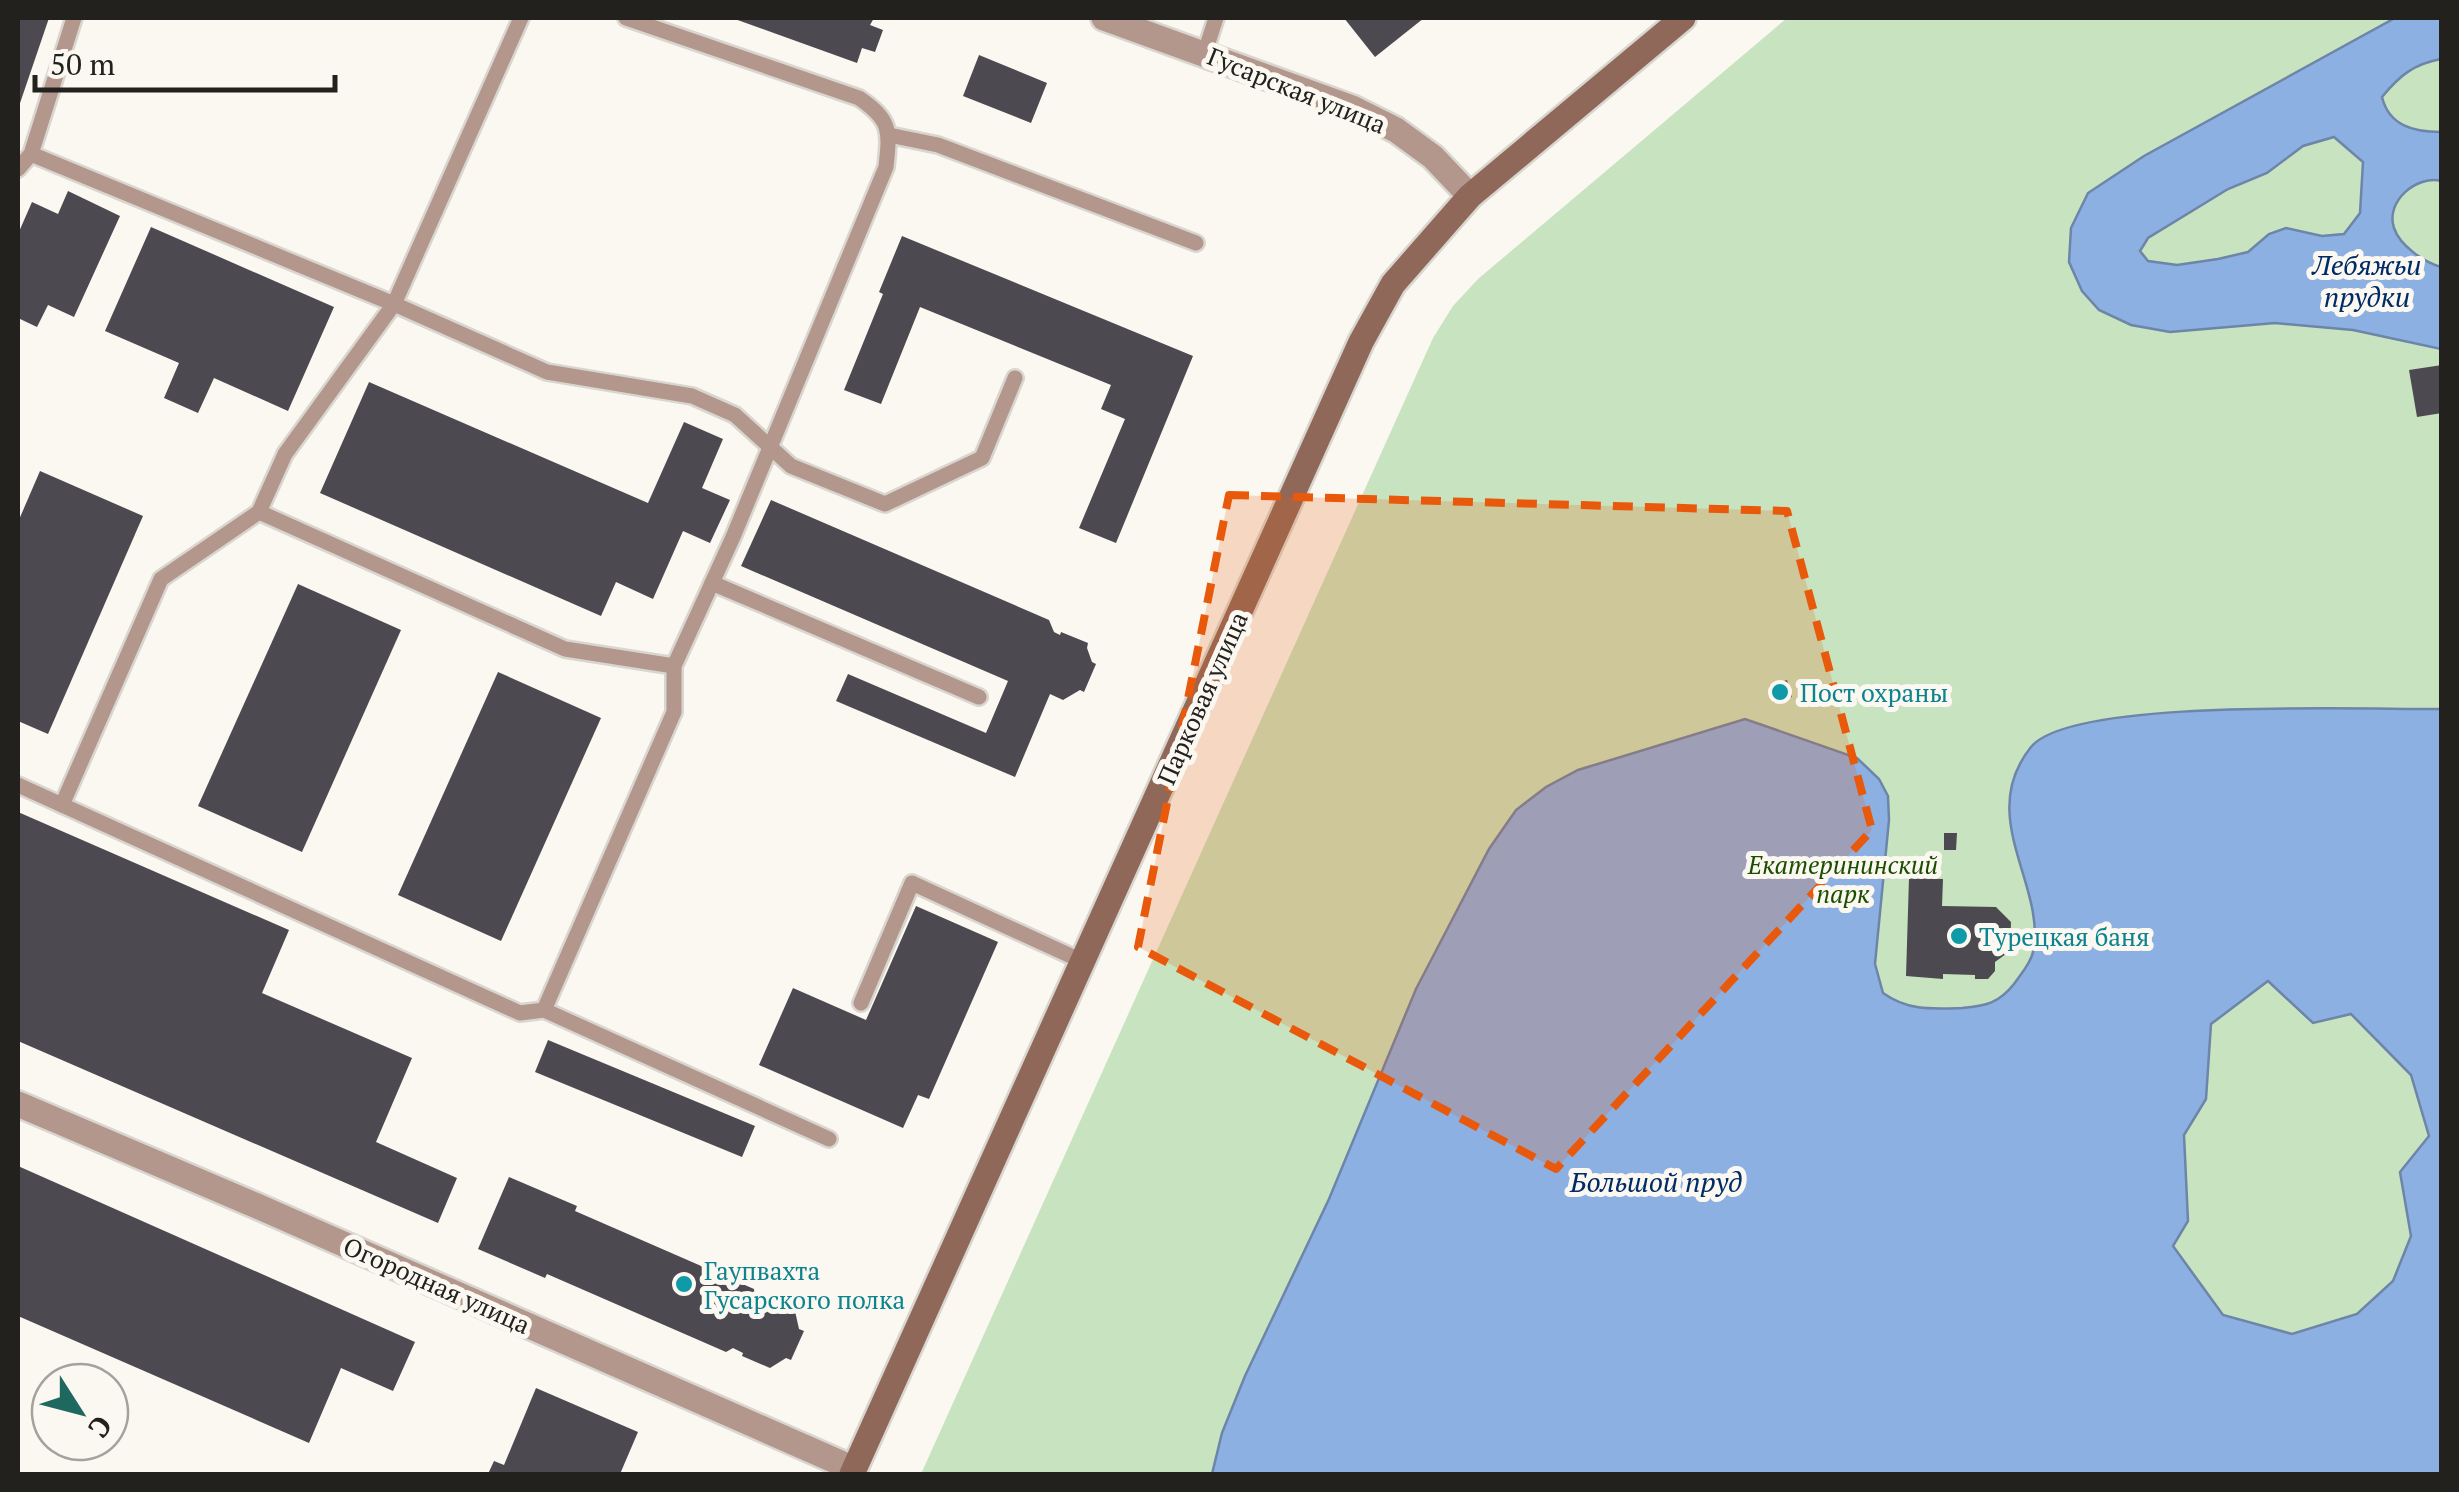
<svg xmlns="http://www.w3.org/2000/svg" width="2459" height="1492" font-family="'PT Serif',serif">
  <style>
    .green { fill: #c8e3bf }
    .water { fill: #8db0e3; stroke: #6d85a8; stroke-width: 2.5; fill-rule: evenodd }
    .building { fill: #4c4950 }
    .lines { fill: none; stroke-linecap: round; stroke-linejoin: round }
    .service-casing { stroke: #d8d6cf; stroke-width: 20 }
    .minor-casing { stroke: #d8d6cf; stroke-width: 30 }
    .tertiary-casing { stroke: #d8d6cf; stroke-width: 30 }
    .secondary-casing { stroke: #d8d6cf; stroke-width: 30 }
    .service { stroke: #b3968c; stroke-width: 15 }
    .minor { stroke: #b3968c; stroke-width: 25 }
    .tertiary { stroke: #b3968c; stroke-width: 25 }
    .secondary { stroke: #906859; stroke-width: 25 }
    .marked { fill: #e8590c; fill-opacity: 0.2; stroke: #e8590c; stroke-width: 8; stroke-dasharray: 20 12; stroke-linejoin: round }
    .culture-dot { fill: #0f9aa8; stroke: #fbf8f1; stroke-width: 4 }
    .labels { text-anchor: middle; dominant-baseline: central; stroke-width: 10; stroke-linejoin: round; paint-order: stroke }
    .street-label { font-size: 25px; fill: #22211e; stroke: #fbf8f1 }
    .culture-label { font-size: 25px; fill: #0d838f; stroke: #fbf8f1; text-anchor: start }
    .park-label { font-size: 25px; font-style: italic; fill: #1c4d01; stroke: #fbf8f1 }
    .water-label { font-size: 28px; font-style: italic; fill: #002b66; stroke: #fbf8f1 }
  </style>
  <rect width="100%" height="100%" fill="#fbf8f1"/>
  <path class="green" d="M1787 18H2441V1474H921L1433 338 1453 306 1478 279Z"/>
  <g class="water">
    <path d="M2395 18H2441V59C2414 64 2400 75 2382 97 2389 126 2414 132 2441 132V181C2417 175 2385 201 2394 228 2400 246 2424 262 2441 267V349L2353 330 2275 323 2170 332 2131 325 2099 310 2082 291 2069 262 2071 228 2088 193 2144 156ZM2334 137 2363 162 2360 213 2344 234 2322 236 2286 228 2269 234 2248 252 2218 259 2177 265 2148 261 2140 251 2148 238 2228 189 2267 173 2303 146Z"/>
    <path d="M2441 709V1474H1212L1222 1433 1245 1376 1329 1199 1416 989 1489 849 1516 810 1546 787 1578 770 1745 719 1857 758 1879 779 1888 796 1889 820 1875 964 1883 993C1908 1011 1932 1009 1962 1008 1986 1006 1999 1003 2014 984 2021 974 2031 963 2033 952 2047 885 1975 817 2031 747 2071 697 2370 710 2441 709ZM2268 981 2313 1023 2351 1014 2411 1075 2429 1136 2400 1172 2411 1236 2393 1281 2357 1314 2292 1334 2223 1315 2173 1246 2188 1221 2184 1135 2206 1099 2211 1024Z"/>
  </g>
  <g class="building">
    <path d="M18 18H49L18 109Z"/>
    <path d="M732 18H874L870 25 883 30 875 52 862 48 857 63Z"/>
    <path d="M1344 18H1424L1375 57Z"/>
    <path d="M979 55 1047 83 1031 123 963 96Z"/>
    <path d="M68 191 120 216 74 317 48 305 37 327 18 318V234L32 202 58 214Z"/>
    <path d="M151 227 334 307 288 411 214 378 198 413 164 398 179 363 105 331Z"/>
    <path d="M902 236 1193 356 1116 543 1079 528 1125 419 1101 409 1111 385 920 307 881 404 844 390 883 294 879 292Z"/>
    <path d="M2442 365V413L2417 417 2409 370Z"/>
    <path d="M369 382 648 503 684 422 723 439 702 488 730 500 710 543 683 531 653 599 616 582 601 616 320 493Z"/>
    <path d="M40 471 143 516 48 734 18 721V522Z"/>
    <path d="M771 500 1049 620 1054 632 1060 635 1061 632 1088 643 1087 648 1092 662 1096 664 1084 692 1080 690 1063 700 1050 694 1015 777 836 701 848 674 986 733 1008 681 741 566Z"/>
    <path d="M298 584 401 630 302 852 198 806Z"/>
    <path d="M498 672 601 718 501 941 398 895Z"/>
    <path d="M1787 680 1792 697 1774 703 1769 686Z"/>
    <path d="M18 812 289 930 262 993 412 1058 376 1142 457 1178 438 1223 18 1041Z"/>
    <path d="M1944 833H1957L1956 850H1944Z"/>
    <path d="M1909 878 1943 879 1942 906 1996 907 2011 922 2010 951 1995 962V971L1988 979H1975V975L1943 974V979L1906 976Z"/>
    <path d="M916 906 998 942 929 1099 918 1095 903 1128 759 1065 793 988 866 1020Z"/>
    <path d="M548 1040 755 1126 742 1157 535 1072Z"/>
    <path d="M18 1166 415 1342 393 1391 341 1368 309 1443 18 1316Z"/>
    <path d="M509 1177 577 1206 575 1211 754 1289 755 1298 765 1302 766 1298 795 1311 799 1329 804 1331 791 1360 786 1358 770 1368 742 1356 743 1353 733 1348 726 1352 547 1274 545 1278 478 1249Z"/>
    <path d="M536 1388 638 1432 620 1474H488L494 1461 504 1465Z"/>
  </g>
  <g class="lines">
    <defs>
      <g id="service">
        <path d="M1205 52 1216 18"/>
        <path d="M889 135 938 145 1196 243"/>
        <path d="M31 154 394 304 547 372 692 396 735 415 791 466 885 504 982 458 1015 378"/>
        <path d="M18 169 31 154 74 18"/>
        <path d="M259 512 565 649 674 666"/>
        <path d="M712 583 979 697"/>
        <path d="M18 785 520 1013 544 1010 674 712V666L733 537 886 167C890 130 891 120 859 98L626 18"/>
        <path d="M62 805 161 579 259 512 285 454 394 304 521 18"/>
        <path d="M861 1003 912 883 1084 962"/>
        <path d="M544 1010 829 1139"/>
      </g>
      <path id="minor" d="M18 1104 257 1206 854 1469"/>
      <path id="tertiary" d="M1104 18 1352 108 1396 130 1433 157 1470 196"/>
      <path id="secondary" d="M852 1474 1361 342 1393 284 1470 196 1683 18"/>
    </defs>
    <use href="#service" class="service-casing"/>
    <use href="#minor" class="minor-casing"/>
    <use href="#tertiary" class="tertiary-casing"/>
    <use href="#secondary" class="secondary-casing"/>
    <use href="#service" class="service"/>
    <use href="#minor" class="minor"/>
    <use href="#tertiary" class="tertiary"/>
    <use href="#secondary" class="secondary"/>
  </g>
  <path class="marked" d="M1229 495 1787 511 1872 830 1556 1169 1138 947Z"/>
  <g class="culture-dot">
    <circle cx="1780" cy="692" r="10"/>
    <circle cx="1959" cy="936" r="10"/>
    <circle cx="684" cy="1284" r="10"/>
  </g>
  <g class="labels">
    <g class="street-label">
      <text transform="translate(1297 90) rotate(22)">Гусарская улица</text>
      <text transform="translate(1202 698) rotate(-66)">Парковая улица</text>
      <text transform="translate(437 1285) rotate(24)">Огородная улица</text>
    </g>
    <g class="culture-label">
      <text x="1800" y="692">Пост охраны</text>
      <text x="1979" y="936">Турецкая баня</text>
      <text x="704" y="1270">Гаупвахта<tspan x="704" dy="29">Гусарского полка</tspan></text>
    </g>
    <g class="park-label">
      <text x="1843" y="864">Екатерининский<tspan x="1843" dy="29">парк</tspan></text>
    </g>
    <g class="water-label">
      <text x="2367" y="264">Лебяжьи<tspan x="2367" dy="32">прудки</tspan></text>
      <text x="1656" y="1181">Большой пруд</text>
    </g>
  </g>
  <rect width="2459" height="1492" fill="none" stroke="#22211e" stroke-width="40"/>
  <g transform="translate(80 1412) rotate(126)"><circle r="48" fill="#fbf8f1" stroke="#a4a29d" stroke-width="2.5"/>
  <path d="M0-8L18 38L0 25L-18 38Z" fill="#1e6860"/>
  <text y="-15" font-size="28" font-weight="bold" text-anchor="middle" fill="#22211e">С</text>
  </g>
  <path d="M35 75v15h300v-15" fill="none" stroke="#22211e" stroke-width="5"/>
  <text x="50" y="75" font-size="30" fill="#22211e" stroke="#fbf8f1" stroke-width="8" paint-order="stroke">50 m</text>
</svg>
